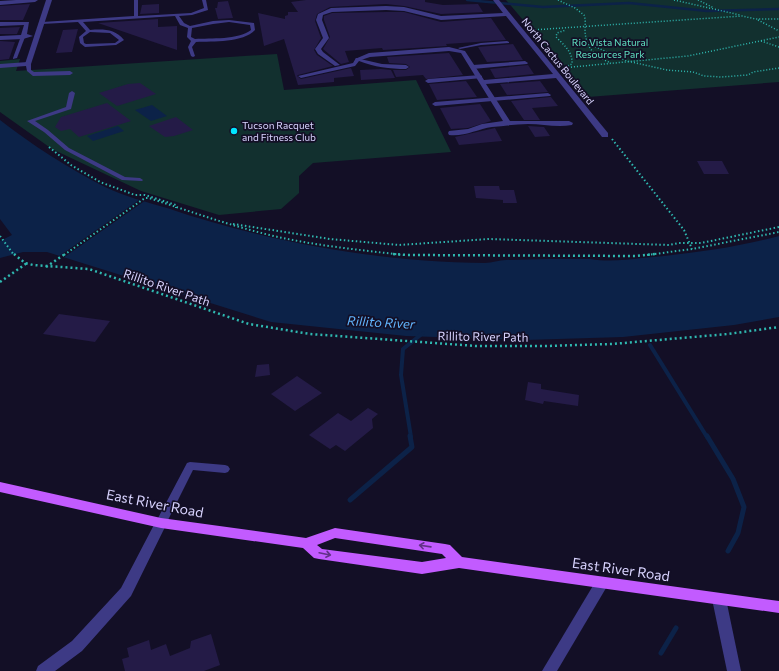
<svg xmlns="http://www.w3.org/2000/svg" width="779" height="671" font-family="Commissioner,sans-serif">
  <style>
    .green { fill: #12302f }
    .water { fill: #0c2248 }
    .pier { fill: #130f26 }
    .lines { fill: none; stroke-linecap: round; stroke-linejoin: round }
    .stream-far2 { stroke: #0c2248; stroke-width: 2.5 }
    .stream-far1 { stroke: #0c2248; stroke-width: 4 }
    .stream { stroke: #0c2248; stroke-width: 5 }
    .building { fill: #241b47 }
    .path-far2 { stroke: #2fb8b0; stroke-width: 1.5; stroke-dasharray: 1 2; stroke-linecap: butt }
    .path-far1 { stroke: #2fb8b0; stroke-width: 2; stroke-dasharray: 1.5 2.5; stroke-linecap: butt }
    .path { stroke: #2fb8b0; stroke-width: 2.5; stroke-dasharray: 2 3; stroke-linecap: butt }
    .lane { fill: #3d3a85; fill-rule: evenodd }
    .street { fill: #3d3a85; fill-rule: evenodd }
    .primary { fill: #c25bff; fill-rule: evenodd }
    .oneway { stroke: #623188 }
    .poi-dot { fill: #00e5ff; stroke: #130f26; stroke-width: 1.5 }
    .labels { text-anchor: middle; dominant-baseline: central; stroke-width: 3.5; stroke-linejoin: round; paint-order: stroke }
    .far-park-label { font-size: 10px; fill: #5fe0c0; stroke: #130f26 }
    .far-street-label { font-size: 10px; fill: #d9d4ff; stroke: #130f26 }
    .far-poi-label { font-size: 10px; fill: #d9d4ff; stroke: #130f26; text-anchor: start }
    .street-label { font-size: 12px; fill: #d9d4ff; stroke: #130f26 }
    .water-label { font-size: 13px; font-style: italic; fill: #62b6ff; stroke: #130f26 }
    .near-street-label { font-size: 14px; fill: #d9d4ff; stroke: #130f26 }
  </style>
  <rect width="100%" height="100%" fill="#130f26"/>
  <g class="green">
    <path d="M506 0H779V82L588 97Z"/>
    <path d="M277 54 284 90 416 80 451 152 313 163 299 176V193L281 209 219 215 141 191 52 149 0 112V61L20 59 16 71Z"/>
  </g>
  <g class="water">
    <path d="M152 105 167 116 151 121 135 110Z"/>
    <path d="M0 120C32 145 68 168 105 187 124 196 146 202 167 208 267 242 379 262 485 263 492 263 499 260 506 260 534 259 562 259 590 259 608 262 625 260 642 258 688 254 735 248 779 236V317L734 325 623 337 525 340 406 336 271 322 47 252H23L0 258V241L12 235 0 219Z"/>
    <path d="M118 126 124 131 93 141 87 136Z"/>
  </g>
  <path class="pier" d="M142 198 146 200 63 258 58 257Z"/>
  <g class="lines">
    <path class="stream-far2" d="M467 0 543 7 629 3 707 11 779 9"/>
    <g class="stream-far1">
      <path d="M650 345 707 437"/>
      <path d="M411 437 401 375 403 349 423 333"/>
    </g>
    <g class="stream">
      <path d="M707 436 733 479 744 507 738 533 728 551"/>
      <path d="M350 500 412 447 410 436"/>
      <path d="M661 653 676 628"/>
    </g>
  </g>
  <g class="building">
    <path d="M306 0H425V2L443 5 478 4 483 12H486L441 14 404 6 386 4 330 7 317 14 315 21 321 38 314 50 317 55 333 66 298 75 297 76 301 79 351 68 354 76 334 78V82L298 85 284 39 264 46 258 13 285 19V16L288 15V12H298L291 2Z"/>
    <path d="M228 1 233 18 218 19 215 8H217L218 2Z"/>
    <path d="M30 4 23 20H0V6Z"/>
    <path d="M159 4V13L140 14 142 5Z"/>
    <path d="M386 12H404L441 22 491 18 506 40 446 44 447 46 383 50 382 48 345 51 349 62 341 64 323 49 330 37 324 20V16L332 13Z"/>
    <path d="M158 19V27L177 26V50L98 23Z"/>
    <path d="M0 27V28L20 27 17 34H0Z"/>
    <path d="M78 29 72 52 56 53 63 30Z"/>
    <path d="M0 41 15 42 9 59 0 60Z"/>
    <path d="M513 44 523 60 487 62 478 47Z"/>
    <path d="M449 53 463 75 426 79 423 75 396 77 393 70H406L410 67 406 64 389 63 387 57Z"/>
    <path d="M528 65 534 74 495 78 490 69Z"/>
    <path d="M381 69 391 70 395 78 361 80 360 70Z"/>
    <path d="M466 81 477 97 437 100 429 84Z"/>
    <path d="M540 81 548 92 507 95 500 84Z"/>
    <path d="M140 83 156 94 117 106 99 93 128 84Z"/>
    <path d="M550 97H551L558 106 532 108 540 120H524L511 101Z"/>
    <path d="M107 103 131 121 79 137 70 129 61 131 55 127 61 117Z"/>
    <path d="M480 104 491 121 468 128 451 129 440 108Z"/>
    <path d="M176 117 193 130 174 136 165 137 149 126Z"/>
    <path d="M528 126 544 127 550 136 535 137Z"/>
    <path d="M495 128 502 141 459 145 455 137Z"/>
    <path d="M697 161H722L729 174H704Z"/>
    <path d="M474 186H499L500 190H514L517 203H503V200L476 198Z"/>
    <path d="M59 314 110 321 95 342 43 334Z"/>
    <path d="M269 364 270 375 255 377 257 365Z"/>
    <path d="M297 376 322 393 295 411 271 394Z"/>
    <path d="M528 382 541 384V389L579 395 578 406 544 401 543 404 525 400Z"/>
    <path d="M368 408 378 414 372 419 373 428 345 451 336 445 330 449 309 435 338 413 351 421Z"/>
    <path d="M211 634 220 665 204 671H125L122 659 129 657 127 648 149 640 151 650 166 644 170 656 190 648 191 641Z"/>
  </g>
  <g class="lines">
    <g class="path-far2">
      <path d="M558 0 575 8 584 15C586 20 585 26 585 31 586 49 596 57 611 63"/>
      <path d="M674 0 740 15"/>
      <path d="M698 0 714 8"/>
      <path d="M758 20 779 31"/>
      <path d="M532 30 742 16 756 19H779"/>
      <path d="M761 41 779 47"/>
      <path d="M587 43 627 61 667 70 693 72 704 76 721 77 748 75 753 72 779 68"/>
      <path d="M565 67 572 64C573 52 564 45 556 37L557 33 566 30"/>
      <path d="M562 68 688 56 779 37"/>
    </g>
    <g class="path-far1">
      <path d="M612 139 684 230 692 249"/>
      <path d="M49 147 71 165 100 182 135 195H145L176 205V208"/>
      <path d="M233 224 330 239 399 245 489 239 669 245 679 243H701L779 227"/>
      <path d="M0 236 14 255"/>
      <path d="M64 255 145 198H149C192 212 234 227 278 237 319 246 361 250 403 255"/>
      <path d="M647 255 692 249 779 232"/>
    </g>
    <g class="path">
      <path d="M14 254 25 263 33 265 89 269 249 324 310 334 476 346H546L612 344 728 334 779 327"/>
      <path d="M393 254 407 255 635 256 655 254"/>
      <path d="M46 267 65 254"/>
      <path d="M0 282 27 263"/>
    </g>
    <g class="lane">
      <path d="M134 0H138V16L191 13 204 8 202 0H206L208 10 192 15 179 16 184 23 190 26 213 21 229 20 254 23 255 30C243 43 213 41 196 42L192 47 195 56 193 57 191 56 188 47 191 41 187 37 188 28 180 25 175 16 83 22 90 30C104 29 115 29 124 40L116 45 85 47 80 43 79 37 86 31 78 22 42 24 40 23 42 22 134 16ZM229 22 250 25 251 30C238 40 211 38 195 39L191 37 192 28 213 24ZM90 32 110 33 119 40 115 43 86 44 84 43 83 37Z"/>
      <path d="M21 36 25 37 17 58 13 59V58Z"/>
      <path d="M507 41 509 42V43L481 45 460 49 458 48 481 43Z"/>
      <path d="M356 58 382 64 406 65 409 67 406 69C390 69 374 67 359 61L355 66 301 78 298 76 353 63Z"/>
      <path d="M525 61 528 63 527 64 473 69 470 67 473 65Z"/>
      <path d="M28 62 31 64V70L34 72 70 71 73 73 70 75 33 76 27 71 26 66 0 68V64Z"/>
      <path d="M480 75 482 76V78L428 83 425 81 428 79Z"/>
      <path d="M72 91 75 93 71 109 35 121 48 130 69 148 125 177 140 178 143 180 142 181 122 180 65 150 44 132 27 121 66 107 69 93Z"/>
      <path d="M548 93 551 95 550 96 435 106 432 104 435 102Z"/>
      <path d="M190 462 225 465 228 466 230 469 228 472 225 473 193 470 165 526 161 527 157 526 156 523 157 520 187 463Z"/>
    </g>
    <g class="street">
      <path d="M16 0H38L35 2 0 5V1Z"/>
      <path d="M46 0H52L31 64 26 65 25 64Z"/>
      <path d="M493 0H499L608 133V137H602L556 78 486 84 510 121H569L573 123 572 125C557 128 543 124 528 124 516 124 504 126 492 127 478 129 464 137 449 135L448 133 449 131 468 129 482 124 503 121 461 53 449 51 370 57 358 61 355 59 369 53 449 47 465 51 484 80 553 74 506 16 441 20 404 11 386 10 332 12 323 15 322 20 329 38 321 49 323 52 340 65 335 66 318 54 315 49 323 38 316 20 318 14 331 8 386 6 404 7 441 16 503 13Z"/>
      <path d="M0 22H29L27 34 33 36 23 39 0 40V36L21 35 24 25 0 26Z"/>
      <path d="M161 518 165 519 167 523 131 596 82 651 55 671H36L38 666 72 641 121 588 157 519Z"/>
      <path d="M602 577 607 579 609 583 557 671H542L597 579Z"/>
      <path d="M719 593 724 595 726 599 741 671H727L712 599 714 595Z"/>
    </g>
    <path class="primary" d="M0 482 161 518 306 538 335 528 445 544 450 545 462 557 779 601V613L459 568 422 574 319 559 314 558 303 548 161 528 0 492ZM335 538 442 554 446 558 422 562 322 549 317 545Z"/>
  </g>
  <defs><path id="oneway-shaft" d="M-6 0H5M1.5-3L5.5 0L1.5 3" fill="none" stroke-width="1.6" stroke-linecap="round" stroke-linejoin="round"/></defs>
  <g class="oneway">
    <use href="#oneway-shaft" transform="translate(425 546) rotate(-172)"/>
    <use href="#oneway-shaft" transform="translate(325 554) rotate(12)"/>
  </g>
  <circle class="poi-dot" cx="234" cy="131" r="4"/>
  <g class="labels">
    <g class="far-park-label">
      <text x="610" y="42">Rio Vista Natural<tspan x="610" dy="12">Resources Park</tspan></text>
    </g>
    <g class="far-street-label">
      <text transform="translate(558 61) rotate(51)">North Cactus Boulevard</text>
    </g>
    <g class="far-poi-label">
      <text x="242" y="125">Tucson Racquet<tspan x="242" dy="12">and Fitness Club</tspan></text>
    </g>
    <g class="street-label">
      <text transform="translate(167 287) rotate(19)">Rillito River Path</text>
      <text transform="translate(483 336) rotate(1)">Rillito River Path</text>
    </g>
    <g class="water-label">
      <text transform="translate(381 322) rotate(3)">Rillito River</text>
    </g>
    <g class="near-street-label">
      <text transform="translate(155 503) rotate(11)">East River Road</text>
      <text transform="translate(621 569) rotate(8)">East River Road</text>
    </g>
  </g>
</svg>
